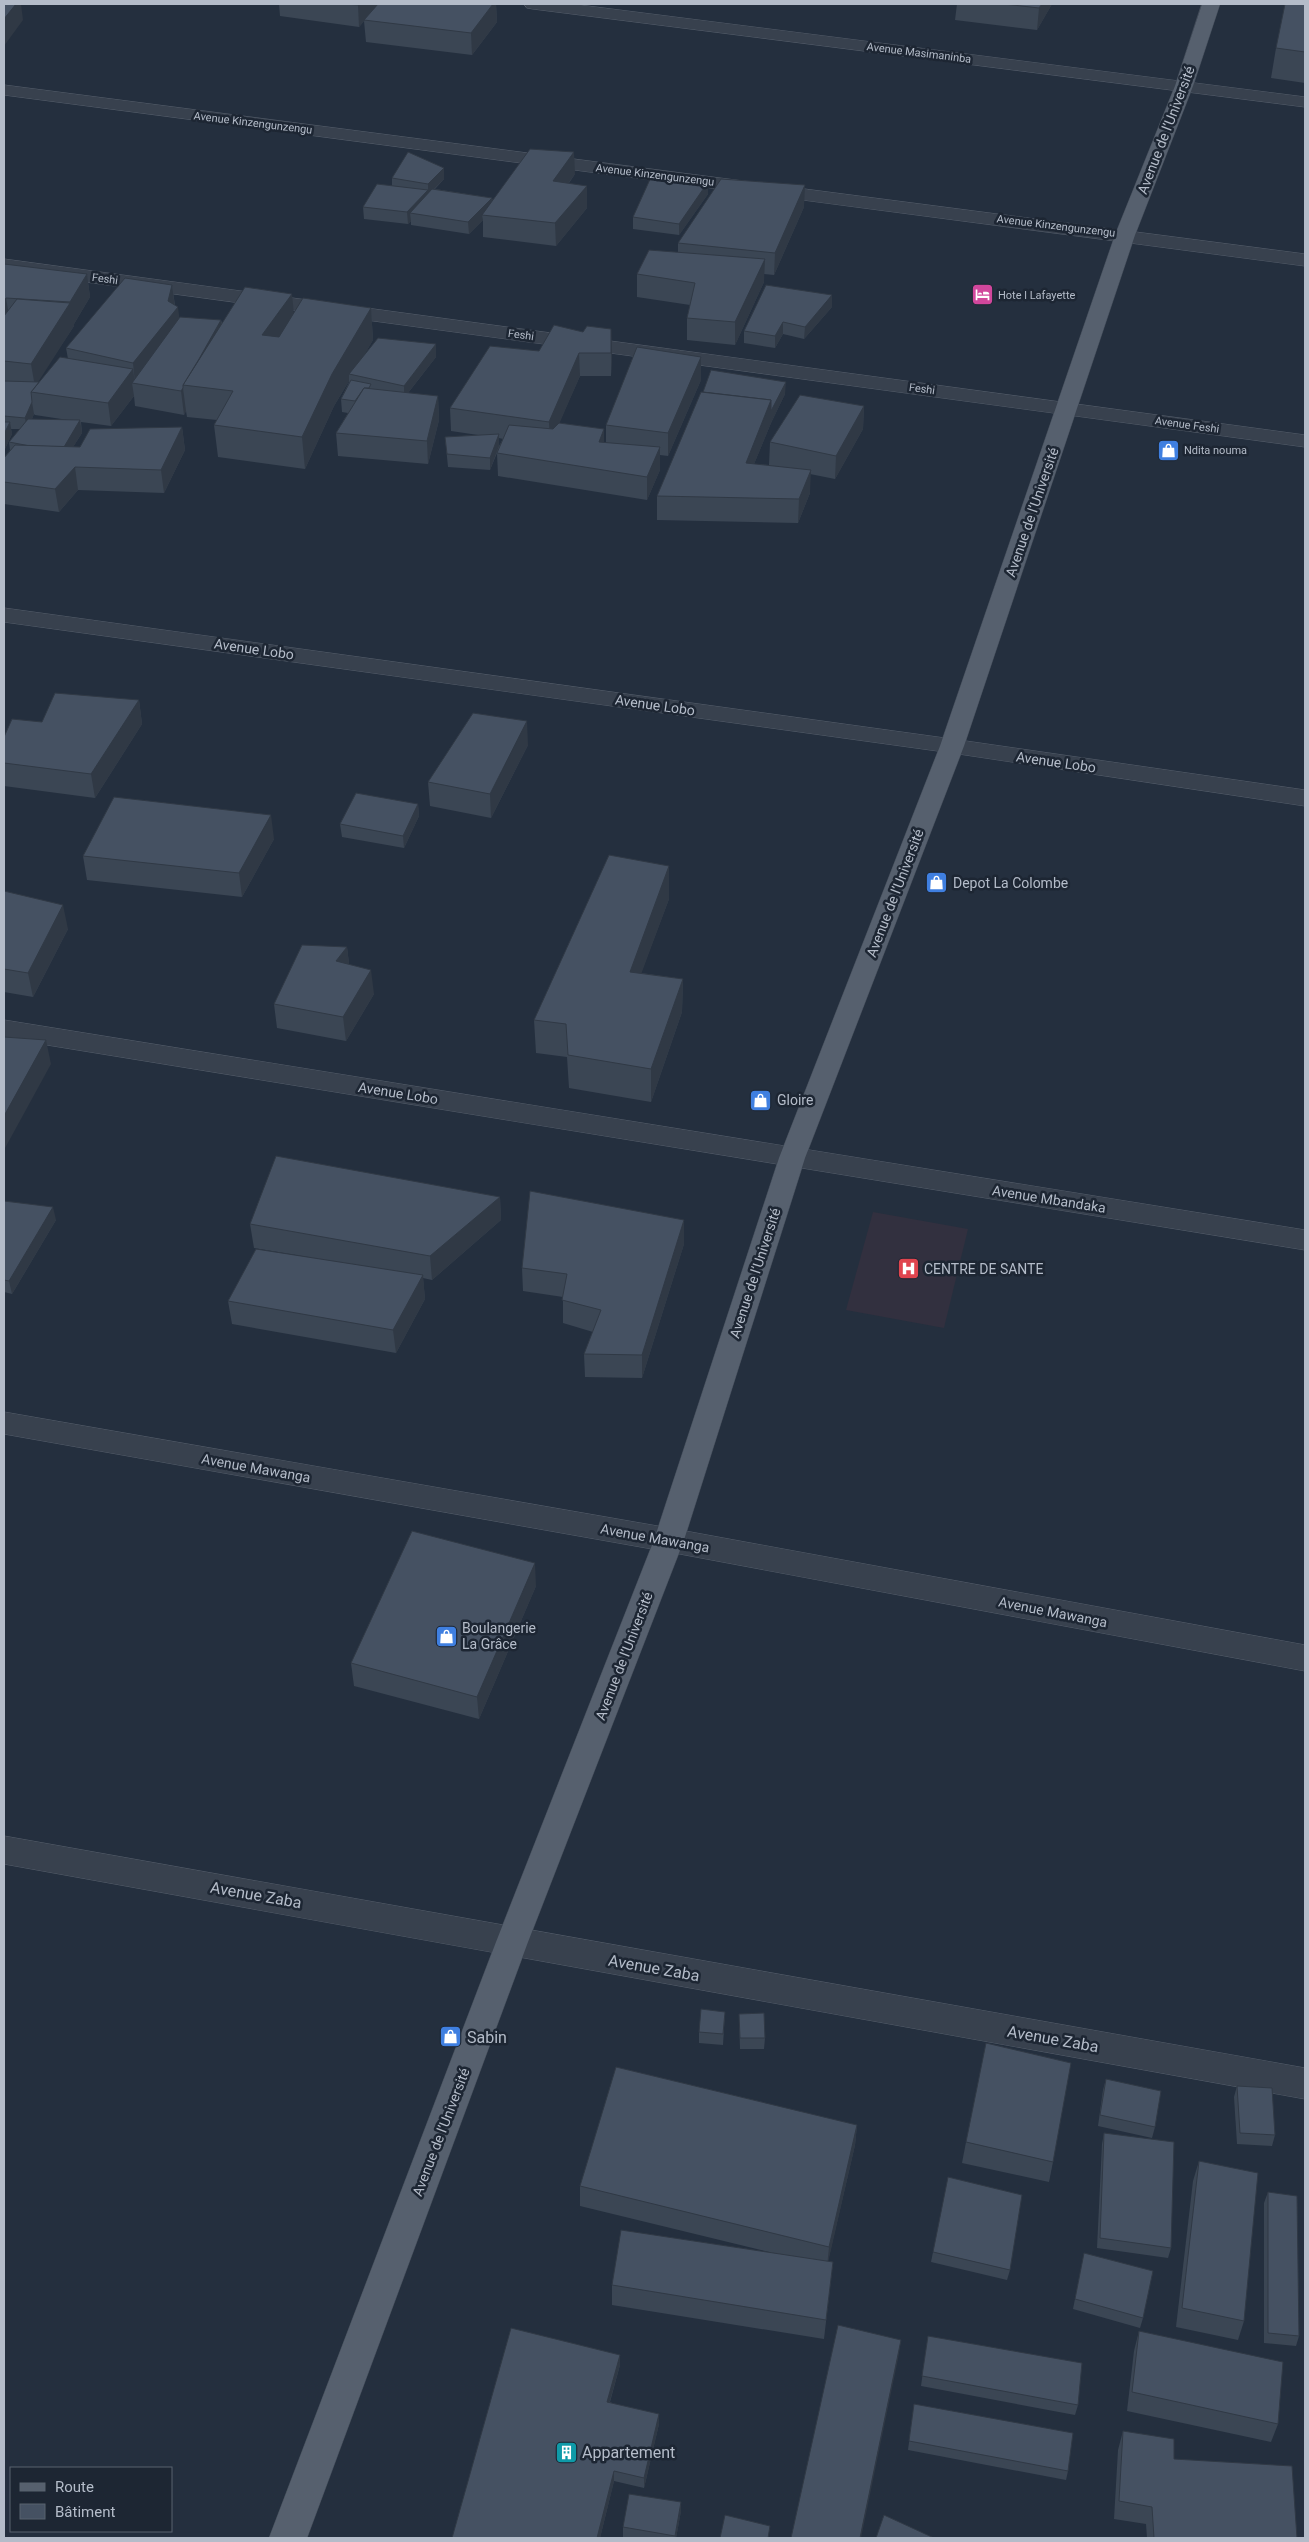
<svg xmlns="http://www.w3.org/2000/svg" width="1309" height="2542" font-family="Roboto,sans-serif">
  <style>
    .medical { fill: #32303f }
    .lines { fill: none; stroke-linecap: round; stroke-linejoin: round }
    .minor-casing { stroke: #565f6c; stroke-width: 1 }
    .major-casing { stroke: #414a57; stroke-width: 1 }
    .minor { fill: #38414e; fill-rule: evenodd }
    .major { fill: #56606e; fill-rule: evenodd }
    .wall { fill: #3b4654; fill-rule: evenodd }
    .shaded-wall { fill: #303945 }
    .building { fill: #455162; stroke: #303945 }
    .labels { text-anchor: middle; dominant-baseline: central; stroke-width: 5; stroke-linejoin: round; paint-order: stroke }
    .far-street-label { font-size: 11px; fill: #b4bcc9; stroke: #1d2633 }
    .far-poi-label { font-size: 11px; fill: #b4bcc9; stroke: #1d2633; text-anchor: start }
    .street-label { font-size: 14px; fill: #b4bcc9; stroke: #1d2633 }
    .poi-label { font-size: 14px; fill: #b4bcc9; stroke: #1d2633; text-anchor: start }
    .near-street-label { font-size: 16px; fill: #b4bcc9; stroke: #1d2633 }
    .near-poi-label { font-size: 16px; fill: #b4bcc9; stroke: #1d2633; text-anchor: start }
  </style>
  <rect width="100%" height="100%" fill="#242f3e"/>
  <path class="medical" d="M873 1212 968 1229 944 1328 846 1310Z"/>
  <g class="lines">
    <defs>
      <g id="minor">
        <path d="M524 4H572L1305 97V107L533 9 527 8Z"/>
        <path d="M4 85 1305 254V266L4 95Z"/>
        <path d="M4 259 1305 435V447L4 271Z"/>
        <path d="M4 608 952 739 1305 790V806L952 753 4 622Z"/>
        <path d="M4 1020 1305 1230V1250L4 1038Z"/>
        <path d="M4 1412 669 1528 1305 1645V1671L669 1552 4 1434Z"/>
        <path d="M4 1836 1305 2068V2099L4 1864Z"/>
      </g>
      <path id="major" d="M1202 4H1220L1193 86 1135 235 964 746 805 1158 684 1540 528 1942 307 2538H269L496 1942 654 1540 779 1158 940 746 1115 235 1175 86Z"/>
    </defs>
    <use href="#minor" class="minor-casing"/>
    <use href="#major" class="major-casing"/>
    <use href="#minor" class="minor"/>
    <use href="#major" class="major"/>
  </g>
  <g class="wall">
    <path d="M279 4H496L497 22 472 55 366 42 364 21 359 27 280 16Z"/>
    <path d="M957 4H1052L1037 30 955 20Z"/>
    <path d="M1305 4V83L1271 78 1276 48Z"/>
    <path d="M444 168V179L435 189 492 198 493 201 575 174 569 183 587 208 556 246 483 237V220L469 234 411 225V221L408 224 364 219 363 207 392 186V178Z"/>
    <path d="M708 182V194L679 235 633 229V217Z"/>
    <path d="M804 207 774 275 764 274V282L735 345 687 340V318L690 305 637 297V274L678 252V243Z"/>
    <path d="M4 264 87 274 90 297 74 324V326L37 382H39L68 359 66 348 172 285 175 305 179 318 221 320 222 323 294 313 371 308 373 340 364 355 436 344V357L408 393 438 396 439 420 428 464 338 456 336 433 348 413 342 412 341 399 349 382V381L334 406 305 469 218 457 214 425 217 420 187 417 186 411 184 415 135 406 134 396 111 426 81 422 82 433 73 447H80L182 427 185 450 164 493 78 490 59 512 4 504V458L10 450 9 442 20 429H11L12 434 4 451ZM34 414 35 415 68 420 32 419Z"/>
    <path d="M832 307 804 339 783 334 775 348 744 343V331Z"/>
    <path d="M539 351 612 352 611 376H580L559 423 604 429V442H606V425L701 380 668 456 660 455V470L647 500 498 476 497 453 490 470 448 467 445 437 478 435 451 431 450 408ZM499 438 503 439 499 446Z"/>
    <path d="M703 392 785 394 771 423 754 464 769 465 770 442 864 406 863 429 835 479 810 474V493L798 523 657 520V496Z"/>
    <path d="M139 700 142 724 95 798 4 786V737L42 722Z"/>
    <path d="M528 745 491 818 430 806 428 782Z"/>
    <path d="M418 804 419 816 404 848 342 837 340 824Z"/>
    <path d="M274 839 242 897 87 880 83 856Z"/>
    <path d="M669 866V899L641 973 683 979 682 1012 651 1102 569 1088 567 1057 536 1053 534 1020Z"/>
    <path d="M4 891 68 929 33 997 4 992Z"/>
    <path d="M347 947 349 964 374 994 346 1041 277 1028 274 1004Z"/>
    <path d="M500 1197 501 1220 432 1280 423 1278 425 1299 396 1353 232 1324 228 1301 308 1257 254 1248 250 1224Z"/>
    <path d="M4 1201 56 1220 12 1294 4 1292Z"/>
    <path d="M684 1220V1244L642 1378 585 1377 584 1354 593 1332 563 1323V1297L523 1291 522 1268Z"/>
    <path d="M536 1586 479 1719 354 1686 351 1663Z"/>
    <path d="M725 2012 723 2045 699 2043V2032Z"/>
    <path d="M739 2014 765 2038 764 2049H740Z"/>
    <path d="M1106 2079 1155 2127 1152 2138 1098 2126 1103 2090Z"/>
    <path d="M1237 2086 1275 2135 1272 2146 1237 2144 1234 2097Z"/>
    <path d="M857 2125 855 2145 828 2261 833 2262 824 2339 612 2305V2285L769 2252 580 2206V2186Z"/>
    <path d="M1104 2133 1171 2248 1168 2258 1097 2248 1102 2144Z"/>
    <path d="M966 2142 1053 2162 1049 2182 962 2163Z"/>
    <path d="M1199 2161 1244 2321 1238 2340 1176 2327 1193 2181Z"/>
    <path d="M1268 2192 1299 2336 1296 2346 1264 2343V2203Z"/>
    <path d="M933 2252 1010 2270 1007 2280 931 2262Z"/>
    <path d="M1082 2264 1143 2318 1140 2328 1073 2309Z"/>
    <path d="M1139 2331 1278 2424 1271 2442 1127 2411 1134 2351Z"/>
    <path d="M928 2336 1078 2405 1075 2415 921 2386Z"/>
    <path d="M620 2355V2365L610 2402 659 2424 644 2488 614 2481 600 2538H452Z"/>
    <path d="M914 2404 1068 2471 1066 2480 908 2450Z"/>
    <path d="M1123 2431 1174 2459 1297 2538H1147L1146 2524 1114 2519 1118 2450Z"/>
    <path d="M681 2502V2511L676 2538H632L623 2537V2527Z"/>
  </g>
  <g class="shaded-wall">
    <path d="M16 4H21L23 20 4 46V19Z"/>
    <path d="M359 4H379L359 27 358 5Z"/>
    <path d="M493 4H496L497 22 472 55 471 33Z"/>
    <path d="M1042 4H1052L1037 30 1039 8Z"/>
    <path d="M574 152 575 174 554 203 553 181Z"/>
    <path d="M444 168V179L410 213 411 221 408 224 407 212 428 190V184Z"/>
    <path d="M708 182V194L679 235V224Z"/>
    <path d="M805 185 804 207 774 275 775 253Z"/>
    <path d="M587 186V208L556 246 555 223Z"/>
    <path d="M492 198 493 210 482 215 483 220 469 234 468 222Z"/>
    <path d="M765 259 764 282 735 345V322Z"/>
    <path d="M87 274 90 297 74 324V326L35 387 31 364 70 303V302Z"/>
    <path d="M172 285 175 308 178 307 181 330 135 384 133 363 168 301Z"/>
    <path d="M292 294 295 326 266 367 262 335Z"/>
    <path d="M832 295V307L804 339 805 327Z"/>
    <path d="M6 298 10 321 4 329V301Z"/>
    <path d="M371 308 373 340 353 375 349 374V381L334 406 305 469 302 437 332 374Z"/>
    <path d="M221 320 224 343 184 385Z"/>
    <path d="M783 322V334L775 348V336Z"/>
    <path d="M611 329 612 352 611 376Z"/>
    <path d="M436 344V357L404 398V386Z"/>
    <path d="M579 353 580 376 550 445 549 422Z"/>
    <path d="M701 357V380L668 456V433Z"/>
    <path d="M133 369 135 384 132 383 134 396 111 426 108 403Z"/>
    <path d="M786 382 785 394 771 423 745 486 746 463 771 400Z"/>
    <path d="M183 388 186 411 184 415 181 391Z"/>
    <path d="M438 396 439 420 428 464 427 441Z"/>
    <path d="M32 402 34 414 27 430 25 418Z"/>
    <path d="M864 406 863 429 835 479 836 456Z"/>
    <path d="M80 420 82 433 63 463 61 450Z"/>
    <path d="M10 422 12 434 4 451V434Z"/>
    <path d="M182 427 185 450 164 493 161 470Z"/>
    <path d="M604 429V452L599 442Z"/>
    <path d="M499 434V446L490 470V458Z"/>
    <path d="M660 447V470L647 500V477Z"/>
    <path d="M75 467 78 490 59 512 55 489Z"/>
    <path d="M811 470 810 493 798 523 799 499Z"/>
    <path d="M139 700 142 724 95 798 91 774Z"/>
    <path d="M527 721 528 745 491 818 490 794Z"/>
    <path d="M418 804 419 816 404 848 403 836Z"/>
    <path d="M271 815 274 839 242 897 239 873Z"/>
    <path d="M669 866V899L630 1004V972Z"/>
    <path d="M63 905 68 929 33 997 28 973Z"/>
    <path d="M347 947 350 971 336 961Z"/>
    <path d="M371 970 374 994 346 1041 343 1017Z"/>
    <path d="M683 979 682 1012 651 1102V1069Z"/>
    <path d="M46 1040 51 1064 4 1150V1116Z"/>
    <path d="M500 1197 501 1220 432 1280 430 1256Z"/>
    <path d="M53 1207 56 1220 12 1294 9 1281Z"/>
    <path d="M684 1220V1244L642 1378V1355Z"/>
    <path d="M423 1275 425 1299 396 1353 393 1330Z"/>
    <path d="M535 1563 536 1586 479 1719 477 1697Z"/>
    <path d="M857 2125 855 2145 827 2267 829 2247Z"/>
    <path d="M901 2340 898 2359 861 2538H860Z"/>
    <path d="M620 2355V2365L607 2411V2402Z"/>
    <path d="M659 2414V2424L644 2488V2478Z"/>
    <path d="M614 2471V2481L600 2538H597Z"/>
    <path d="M681 2502V2511L676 2538H675Z"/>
  </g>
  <g class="building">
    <path d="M4 4H16L4 19Z"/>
    <path d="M346 4H359L358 5Z"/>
    <path d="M378 4H493L471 33 364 20Z"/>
    <path d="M1004 4H1042L1039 8Z"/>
    <path d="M1285 4H1305V52L1276 48Z"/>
    <path d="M530 149 574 152 553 181 587 186 555 223 482 215Z"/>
    <path d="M408 152 444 168 428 184 392 178Z"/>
    <path d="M651 177 708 182 679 224 633 217Z"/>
    <path d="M721 179 805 185 775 253 678 243Z"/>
    <path d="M377 184 428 190 407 212 363 207Z"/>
    <path d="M432 189 492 198 468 222 410 213Z"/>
    <path d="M649 250 765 259 735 322 687 318 695 283 637 274Z"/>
    <path d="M4 264 87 274 70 302 6 298 4 301Z"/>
    <path d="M125 278 172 285 168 301 178 307 133 363 66 348Z"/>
    <path d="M766 285 832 295 805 327 783 322 775 336 744 331Z"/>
    <path d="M245 287 292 294 262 335 279 337 303 298 371 308 332 374 302 437 214 425 233 391 183 385Z"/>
    <path d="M17 299 70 303 31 364 4 361V316Z"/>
    <path d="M180 317 221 320 199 359 183 385V388L181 391 132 383Z"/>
    <path d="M554 325 583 332 587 326 611 329V353H579L549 422 450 408 490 346 539 351Z"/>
    <path d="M378 338 436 344 404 386 349 374Z"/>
    <path d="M637 347 701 357 668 433 606 425Z"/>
    <path d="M60 357 133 369 108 403 31 392Z"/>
    <path d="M711 370 786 382 771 411V400L703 392Z"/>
    <path d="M351 380 371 384 369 388H364L355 401 341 399Z"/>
    <path d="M4 381 39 382 31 392 32 402 25 418 4 416Z"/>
    <path d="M364 388 438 396 427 441 336 433Z"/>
    <path d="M701 392 771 400 746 463 811 470 799 499 657 496Z"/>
    <path d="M800 395 864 406 836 456 770 442Z"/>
    <path d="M28 419 80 420 64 447 30 446 9 442Z"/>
    <path d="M4 422H10L4 434Z"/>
    <path d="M559 423 604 429 599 442 660 447 647 477 497 453 509 425 553 429Z"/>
    <path d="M182 427 161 470 75 467 55 489 4 482V458L15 445 80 447 90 429Z"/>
    <path d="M499 434 490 458 447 454 445 437Z"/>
    <path d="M55 693 139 700 91 774 4 763V737L12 719 42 722Z"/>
    <path d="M473 713 527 721 490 794 428 782Z"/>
    <path d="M356 793 418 804 403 836 340 824Z"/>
    <path d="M114 797 271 815 239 873 83 856Z"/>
    <path d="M609 855 669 866 630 972 683 979 651 1069 568 1055 566 1024 534 1020Z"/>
    <path d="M4 891 63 905 28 973 4 969Z"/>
    <path d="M302 945 347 947 336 961 371 970 343 1017 274 1004Z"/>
    <path d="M4 1037 46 1040 4 1116Z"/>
    <path d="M276 1156 500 1197 430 1256 250 1224Z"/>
    <path d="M530 1191 684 1220 642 1355 584 1354 601 1310 562 1300 567 1274 522 1268Z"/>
    <path d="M4 1201 53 1207 9 1281 4 1280Z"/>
    <path d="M256 1249 423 1275 393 1330 228 1301Z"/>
    <path d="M412 1531 535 1563 477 1697 351 1663Z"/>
    <path d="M701 2009 725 2012 723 2034 699 2032Z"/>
    <path d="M764 2013 765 2038H740L739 2014Z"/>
    <path d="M986 2043 1071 2063 1053 2162 966 2142Z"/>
    <path d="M616 2067 857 2125 829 2247 580 2186Z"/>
    <path d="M1106 2079 1161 2091 1155 2127 1100 2115Z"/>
    <path d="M1237 2086 1272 2088 1275 2135 1240 2133Z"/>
    <path d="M1104 2133 1174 2142 1171 2248 1100 2238Z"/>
    <path d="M1199 2161 1258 2173 1244 2321 1182 2308Z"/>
    <path d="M948 2177 1022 2195 1010 2270 933 2252Z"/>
    <path d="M1268 2192 1297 2196 1299 2336 1268 2333Z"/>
    <path d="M621 2230 833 2262 826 2320 612 2285Z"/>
    <path d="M1084 2253 1153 2271 1143 2318 1075 2299Z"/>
    <path d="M838 2325 901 2340 860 2538H791Z"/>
    <path d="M511 2328 620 2355 607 2402 659 2414 644 2478 614 2471 597 2538H452Z"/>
    <path d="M1139 2331 1283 2362 1278 2424 1132 2392Z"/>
    <path d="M928 2336 1082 2363 1078 2405 922 2376Z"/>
    <path d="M914 2404 1073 2433 1068 2471 909 2441Z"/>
    <path d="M1123 2431 1174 2439V2459L1292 2466 1297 2538H1154L1152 2507 1119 2501Z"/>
    <path d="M629 2494 681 2502 675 2536 623 2527Z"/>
    <path d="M725 2515 770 2526 768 2538H720Z"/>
    <path d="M884 2515 934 2538H876Z"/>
  </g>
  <defs>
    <symbol id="hotel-square" viewBox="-11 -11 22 22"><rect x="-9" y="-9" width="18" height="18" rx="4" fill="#d1479c" stroke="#1d2633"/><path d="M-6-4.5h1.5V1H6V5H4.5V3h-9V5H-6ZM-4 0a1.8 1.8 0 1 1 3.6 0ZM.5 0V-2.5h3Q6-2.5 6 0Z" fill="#fff"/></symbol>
    <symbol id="shop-square" viewBox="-11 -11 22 22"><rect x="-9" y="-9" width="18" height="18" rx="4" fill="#3f7fe0" stroke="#1d2633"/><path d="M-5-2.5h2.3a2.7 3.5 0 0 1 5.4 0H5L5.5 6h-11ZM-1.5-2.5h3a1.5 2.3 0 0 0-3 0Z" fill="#fff"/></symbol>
    <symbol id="hospital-square" viewBox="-11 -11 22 22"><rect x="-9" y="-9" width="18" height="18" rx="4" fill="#e0444e" stroke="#1d2633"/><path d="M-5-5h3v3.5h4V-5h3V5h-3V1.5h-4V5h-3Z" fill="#fff"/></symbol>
    <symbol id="building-square" viewBox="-11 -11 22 22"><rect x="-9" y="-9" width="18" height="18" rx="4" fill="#0f9aa8" stroke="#1d2633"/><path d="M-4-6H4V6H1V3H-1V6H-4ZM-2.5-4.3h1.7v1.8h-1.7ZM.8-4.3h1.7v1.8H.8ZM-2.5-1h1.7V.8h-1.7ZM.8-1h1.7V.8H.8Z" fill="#fff"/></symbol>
  </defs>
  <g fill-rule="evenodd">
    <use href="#hotel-square" x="970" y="282" width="25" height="25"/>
    <use href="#shop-square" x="1156" y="438" width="25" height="25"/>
    <use href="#shop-square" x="924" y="870" width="25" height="25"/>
    <use href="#shop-square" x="748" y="1088" width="25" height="25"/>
    <use href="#hospital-square" x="896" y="1256" width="25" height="25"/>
    <use href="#shop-square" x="434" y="1624" width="25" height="25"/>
    <use href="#shop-square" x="438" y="2024" width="25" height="25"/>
    <use href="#building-square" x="554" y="2440" width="25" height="25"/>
  </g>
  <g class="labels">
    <g class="far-street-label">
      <text transform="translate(919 53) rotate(7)">Avenue Masimaninba</text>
      <text transform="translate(253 123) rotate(7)">Avenue Kinzengunzengu</text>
      <text transform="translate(655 175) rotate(7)">Avenue Kinzengunzengu</text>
      <text transform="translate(1056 226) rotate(7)">Avenue Kinzengunzengu</text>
      <text transform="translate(105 279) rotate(8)">Feshi</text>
      <text transform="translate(521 335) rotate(8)">Feshi</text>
      <text transform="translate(922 389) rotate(8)">Feshi</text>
      <text transform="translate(1187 425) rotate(8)">Avenue Feshi</text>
    </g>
    <g class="far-poi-label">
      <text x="998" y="295">Hote l Lafayette</text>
      <text x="1184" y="450">Ndita nouma</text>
    </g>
    <g class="street-label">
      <text transform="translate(1166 130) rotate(-69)">Avenue de l’Université</text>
      <text transform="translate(1032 512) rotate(-71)">Avenue de l’Université</text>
      <text transform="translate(254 649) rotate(8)">Avenue Lobo</text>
      <text transform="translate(655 705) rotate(8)">Avenue Lobo</text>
      <text transform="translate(1056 762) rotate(8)">Avenue Lobo</text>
      <text transform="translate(895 893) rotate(-69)">Avenue de l’Université</text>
      <text transform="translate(398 1093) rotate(9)">Avenue Lobo</text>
      <text transform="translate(1049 1199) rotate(9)">Avenue Mbandaka</text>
      <text transform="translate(755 1273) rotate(-72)">Avenue de l’Université</text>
      <text transform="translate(256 1468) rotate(10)">Avenue Mawanga</text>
      <text transform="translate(655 1538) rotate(10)">Avenue Mawanga</text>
      <text transform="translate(1053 1612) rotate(11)">Avenue Mawanga</text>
      <text transform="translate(624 1656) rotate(-69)">Avenue de l’Université</text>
      <text transform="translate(441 2132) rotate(-69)">Avenue de l’Université</text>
    </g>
    <g class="poi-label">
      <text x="953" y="883">Depot La Colombe</text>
      <text x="777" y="1100">Gloire</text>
      <text x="924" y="1269">CENTRE DE SANTE</text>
      <text x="462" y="1628">Boulangerie<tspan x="462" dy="16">La Grâce</tspan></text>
    </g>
    <g class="near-street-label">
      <text transform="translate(256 1895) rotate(10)">Avenue Zaba</text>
      <text transform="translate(654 1968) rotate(10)">Avenue Zaba</text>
      <text transform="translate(1053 2039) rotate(10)">Avenue Zaba</text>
    </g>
    <g class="near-poi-label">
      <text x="467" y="2037">Sabin</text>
      <text x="582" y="2452">Appartement</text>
    </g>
  </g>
  <rect width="1309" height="2542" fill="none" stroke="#b4bcc9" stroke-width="10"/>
  <rect x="10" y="2467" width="162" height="65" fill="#1d2633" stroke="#59626f"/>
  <rect x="20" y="2483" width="25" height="8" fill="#56606e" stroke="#59626f"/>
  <text x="55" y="2492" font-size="15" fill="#b4bcc9">Route</text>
  <rect x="20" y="2504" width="25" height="15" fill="#455162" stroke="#59626f"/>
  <text x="55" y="2517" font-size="15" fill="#b4bcc9">Bâtiment</text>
</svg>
